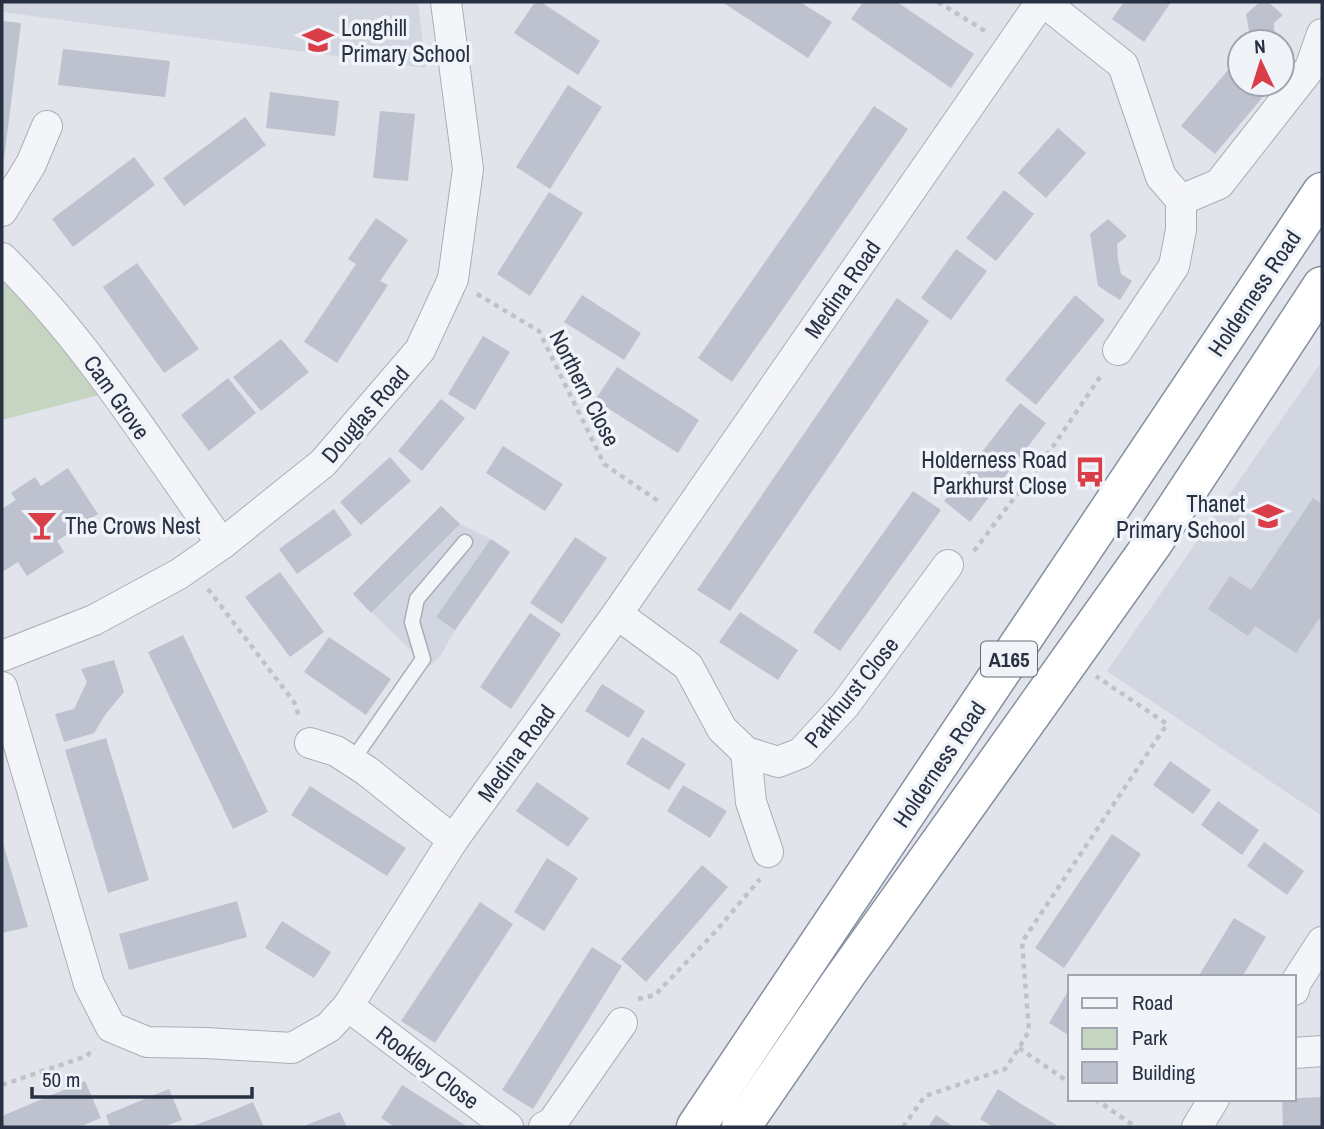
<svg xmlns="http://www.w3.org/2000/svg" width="1324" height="1129" font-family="'Archivo Narrow',sans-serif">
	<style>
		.built { fill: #d2d6e0 }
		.green { fill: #c5d5c1 }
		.building { fill: #bdc2ce }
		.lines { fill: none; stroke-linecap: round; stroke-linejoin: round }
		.service-casing { stroke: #aaaeb9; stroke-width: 17 }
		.minor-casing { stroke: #aaaeb9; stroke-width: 32 }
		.trunk-casing { stroke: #878fa2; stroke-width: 41 }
		.path { stroke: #bfc2c9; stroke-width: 4.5; stroke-dasharray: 5 5; stroke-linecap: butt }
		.service { stroke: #f4f5f8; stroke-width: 14 }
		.minor { stroke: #f4f5f8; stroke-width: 30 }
		.trunk { stroke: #fff; stroke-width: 38 }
		.labels { text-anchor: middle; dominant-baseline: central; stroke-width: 7; stroke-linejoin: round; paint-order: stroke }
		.shield { fill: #f0f3f8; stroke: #646a79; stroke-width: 2 }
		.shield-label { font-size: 21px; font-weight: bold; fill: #283043 }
		.poi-label { font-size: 23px; fill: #283043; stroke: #f0f3f8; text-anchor: start }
		.street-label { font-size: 23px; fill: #283043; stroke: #f0f3f8 }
	</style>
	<rect width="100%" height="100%" fill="#e1e4eb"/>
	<!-- built -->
	<g class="built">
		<polygon points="2,2 418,2 426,68 2,12"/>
		<polygon points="1322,361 1322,816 1107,671"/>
		<polygon points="441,506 460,524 491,539 510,552 455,630 439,658 428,667 353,594"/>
	</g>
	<!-- green -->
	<polygon class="green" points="2,267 103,394 2,420"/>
	<!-- building -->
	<g class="building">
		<polygon points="535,2 541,2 600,41 578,75 514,33"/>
		<polygon points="722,2 800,2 832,22 808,58"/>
		<polygon points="863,2 897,2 974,54 951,88 851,19"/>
		<polygon points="1124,2 1171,2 1144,42 1112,19"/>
		<polygon points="1260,2 1268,2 1283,15 1274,23 1275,42 1251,42 1246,14"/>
		<polygon points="2,21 21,23 3,167 2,167"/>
		<polygon points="63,49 170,61 165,97 58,85"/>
		<polygon points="1228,70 1240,79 1240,84 1246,84 1262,98 1215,154 1181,126"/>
		<polygon points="568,85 602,107 550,189 516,167"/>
		<polygon points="270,92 339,101 335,136 266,128"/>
		<polygon points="874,106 908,129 732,382 698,358"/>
		<polygon points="380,111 415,114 408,181 373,178"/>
		<polygon points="245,117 266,145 184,206 163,178"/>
		<polygon points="1058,128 1086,153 1046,198 1018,173"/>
		<polygon points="134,157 155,185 73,247 52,219"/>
		<polygon points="1004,190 1034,214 996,261 966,238"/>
		<polygon points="549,192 583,213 530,296 497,274"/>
		<polygon points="376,218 408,240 380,281 388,285 337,363 304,342 356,264 348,259"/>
		<polygon points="1108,219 1127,236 1117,244 1118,259 1121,274 1132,281 1120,300 1098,286 1090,234"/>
		<polygon points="956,249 987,271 951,320 921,298"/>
		<polygon points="137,263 199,349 164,373 103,287"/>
		<polygon points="582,295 641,333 624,360 564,322"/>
		<polygon points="1075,295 1105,320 1036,405 1005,380"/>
		<polygon points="897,298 929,321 730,611 697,590"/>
		<polygon points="483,336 510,352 475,410 448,394"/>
		<polygon points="281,339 309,372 261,411 233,377"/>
		<polygon points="617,367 699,420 678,453 595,400"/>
		<polygon points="228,378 256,413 209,451 181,415"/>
		<polygon points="441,399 465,418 422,471 398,451"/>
		<polygon points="1020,403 1046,423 970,522 944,501"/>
		<polygon points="503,446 563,484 545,511 486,473"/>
		<polygon points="390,457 411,481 361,525 340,502"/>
		<polygon points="68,468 98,514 57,541 64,552 27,576 18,562 2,572 2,509 16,500 11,493 35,477 41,486"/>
		<polygon points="913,491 941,510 840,651 813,632"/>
		<polygon points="1313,498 1322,504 1322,621 1319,619 1296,653 1255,626 1248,636 1208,609 1230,576 1251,590"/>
		<polygon points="441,506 460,524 371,613 353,594"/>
		<polygon points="334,509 352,535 297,574 279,549"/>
		<polygon points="575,537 607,558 562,624 530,603"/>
		<polygon points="491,539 510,552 455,630 436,617"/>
		<polygon points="280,572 324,632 290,657 245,597"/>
		<polygon points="740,612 798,650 778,680 719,642"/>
		<polygon points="530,613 561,634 511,709 480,687"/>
		<polygon points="183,635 268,812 233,829 148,652"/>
		<polygon points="329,637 391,679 366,715 304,672"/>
		<polygon points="114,660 124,692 105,715 94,733 64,742 55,714 74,709 87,682 81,669"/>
		<polygon points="602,684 645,711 629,738 585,711"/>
		<polygon points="642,737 686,764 669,790 626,764"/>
		<polygon points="106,738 149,880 108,893 65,750"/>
		<polygon points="1170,761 1211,790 1193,814 1153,785"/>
		<polygon points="537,782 589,818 568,847 516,811"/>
		<polygon points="683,785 727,811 710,838 667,811"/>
		<polygon points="310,786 406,848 387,876 291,815"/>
		<polygon points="1218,801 1259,830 1242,855 1201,825"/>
		<polygon points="1112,834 1141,854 1064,968 1035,948"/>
		<polygon points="2,840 28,927 2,933"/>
		<polygon points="1264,842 1304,871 1287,895 1247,866"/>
		<polygon points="547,858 578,878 544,931 514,912"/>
		<polygon points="702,865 728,887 646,982 621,959"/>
		<polygon points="237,901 247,937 129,970 119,934"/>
		<polygon points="480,902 513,924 435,1043 401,1021"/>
		<polygon points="1234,918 1266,937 1242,977 1198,977"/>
		<polygon points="282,921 331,952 314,978 265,948"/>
		<polygon points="592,947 622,966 533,1109 502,1090"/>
		<polygon points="1067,993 1070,995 1070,1036 1049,1023"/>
		<polygon points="85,1081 101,1118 79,1127 2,1127 2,1116"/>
		<polygon points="402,1085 426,1100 468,1127 395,1127 381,1118"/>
		<polygon points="169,1089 182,1120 163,1127 110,1127 106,1115"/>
		<polygon points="998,1089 1021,1104 1060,1127 993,1127 980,1119"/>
		<polygon points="1322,1097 1322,1127 1283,1127 1282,1099"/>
		<polygon points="253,1102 264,1127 190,1127 222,1115"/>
		<polygon points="340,1112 347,1127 302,1127 309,1124"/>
		<polygon points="936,1115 954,1127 928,1127"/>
	</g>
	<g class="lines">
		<!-- service casing -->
		<g class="service-casing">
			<polyline id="service" points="352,761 423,659 412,622 417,599 465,542"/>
		</g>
		<!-- minor casing -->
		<g class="minor-casing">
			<g id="minor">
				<polyline points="1044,2 1123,65 1161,177 1181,200 1181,230 1174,266 1118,350"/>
				<polyline points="1181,200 1219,184 1310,68 1322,34"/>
				<polyline points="2,211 31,164 47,126"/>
				<path d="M2,258C88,342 152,447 222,544"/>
				<polyline points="617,614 688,666 722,729 746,752 778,762 801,753 845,705 948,565"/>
				<polyline points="2,656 94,620 179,574 222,544 323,463 420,350 453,279 468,169 446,2"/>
				<polyline points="2,687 89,984 111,1027 147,1042 206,1043 292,1048 329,1027 348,1006 453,840 617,614 1041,2"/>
				<polyline points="310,743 336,751 367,771 453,840"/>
				<polyline points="746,752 751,802 768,852"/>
				<polyline points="1294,990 1296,982 1322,942"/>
				<polyline points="348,1006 508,1127"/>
				<polyline points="1294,1053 1322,1051"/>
				<polyline points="544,1127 552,1123 622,1023"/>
				<polyline points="1197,1127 1214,1099"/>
			</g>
		</g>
		<!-- trunk casing -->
		<g class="trunk-casing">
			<g id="trunk">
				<polyline points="696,1127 1322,192"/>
				<polyline points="741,1127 840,983 1153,543 1322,286"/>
			</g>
		</g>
		<!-- path -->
		<g class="path">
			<polyline points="938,2 985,31"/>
			<polyline points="477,294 539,331 604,464 661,503"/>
			<polyline points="974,551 1052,448 1102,374"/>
			<polyline points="208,589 294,702 300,719"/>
			<polyline points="638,999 655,995 716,931 760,879"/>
			<polyline points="1019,1048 1070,1083"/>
			<polyline points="2,1085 87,1056 94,1048"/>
			<polyline points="1095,1099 1136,1127"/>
			<polyline points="903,1127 925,1096 1005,1069 1019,1048 1029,1031 1022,942 1167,724 1096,676"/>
		</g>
		<!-- service -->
		<use href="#service" class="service"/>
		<!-- minor -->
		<use href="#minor" class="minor"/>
		<!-- trunk -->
		<use href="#trunk" class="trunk"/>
	</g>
	<!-- icons -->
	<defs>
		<g id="school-bare" transform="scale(2.415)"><path d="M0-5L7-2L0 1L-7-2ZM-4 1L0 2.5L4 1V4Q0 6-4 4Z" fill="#d93d48" stroke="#f0f3f8" stroke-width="2.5" paint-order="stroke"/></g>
		<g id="bus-bare" transform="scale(2.415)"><path d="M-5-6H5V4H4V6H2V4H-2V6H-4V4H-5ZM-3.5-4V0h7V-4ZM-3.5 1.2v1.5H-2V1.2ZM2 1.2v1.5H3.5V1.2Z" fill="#d93d48" stroke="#f0f3f8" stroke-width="2.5" paint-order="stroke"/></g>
		<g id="bar-bare" transform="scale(2.415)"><path d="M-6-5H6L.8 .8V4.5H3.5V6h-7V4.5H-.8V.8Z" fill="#d93d48" stroke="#f0f3f8" stroke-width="2.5" paint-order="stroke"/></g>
	</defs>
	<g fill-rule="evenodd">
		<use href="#school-bare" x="318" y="40"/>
		<use href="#bus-bare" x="1090" y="472"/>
		<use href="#school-bare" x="1268" y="516"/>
		<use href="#bar-bare" x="42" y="525"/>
	</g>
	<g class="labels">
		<!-- shield labels -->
		<rect class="shield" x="981" y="641.5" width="56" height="35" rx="5"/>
		<g class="shield-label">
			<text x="1009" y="659">A165</text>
		</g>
		<!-- poi labels -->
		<g class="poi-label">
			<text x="341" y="27">Longhill<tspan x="341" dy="26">Primary School</tspan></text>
			<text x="1067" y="459" text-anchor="end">Holderness Road<tspan x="1067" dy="26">Parkhurst Close</tspan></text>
			<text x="1245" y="503" text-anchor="end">Thanet<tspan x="1245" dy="26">Primary School</tspan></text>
			<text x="65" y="525">The Crows Nest</text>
		</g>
		<!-- street labels -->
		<g class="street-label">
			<text transform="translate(842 289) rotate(-55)">Medina Road</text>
			<text transform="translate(1254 293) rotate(-56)">Holderness Road</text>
			<text transform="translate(585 388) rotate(63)">Northern Close</text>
			<text transform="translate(117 397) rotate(55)">Cam Grove</text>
			<text transform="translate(365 414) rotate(-49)">Douglas Road</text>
			<text transform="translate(851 692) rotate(-51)">Parkhurst Close</text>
			<text transform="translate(516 753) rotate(-54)">Medina Road</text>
			<text transform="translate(939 764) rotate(-56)">Holderness Road</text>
			<text transform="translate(428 1067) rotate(37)">Rookley Close</text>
		</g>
	</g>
	<!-- border -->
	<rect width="1324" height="1129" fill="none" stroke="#283043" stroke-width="7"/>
	<!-- legend -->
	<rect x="1068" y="975" width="228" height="126" fill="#f0f3f8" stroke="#a0a5b0" stroke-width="2"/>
	<rect x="1082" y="998" width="35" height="10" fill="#f4f5f8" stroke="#a0a5b0" stroke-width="2"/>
	<text x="1132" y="1010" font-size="21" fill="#283043">Road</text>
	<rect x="1082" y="1028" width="35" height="21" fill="#c5d5c1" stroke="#a0a5b0" stroke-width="2"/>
	<text x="1132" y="1045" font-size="21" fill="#283043">Park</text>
	<rect x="1082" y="1062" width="35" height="21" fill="#bdc2ce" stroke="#a0a5b0" stroke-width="2"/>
	<text x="1132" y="1080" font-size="21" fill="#283043">Building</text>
	<!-- north arrow -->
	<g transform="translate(1261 63) rotate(356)"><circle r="33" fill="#f0f3f8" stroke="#a0a5b0" stroke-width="2"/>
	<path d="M0-5L12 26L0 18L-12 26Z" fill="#d93d48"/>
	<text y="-10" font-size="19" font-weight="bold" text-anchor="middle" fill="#283043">N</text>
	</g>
	<!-- scale -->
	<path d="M32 1087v10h220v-10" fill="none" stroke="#283043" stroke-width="3.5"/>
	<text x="42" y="1087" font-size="21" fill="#283043" stroke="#f0f3f8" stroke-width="5" paint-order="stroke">50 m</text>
</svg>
